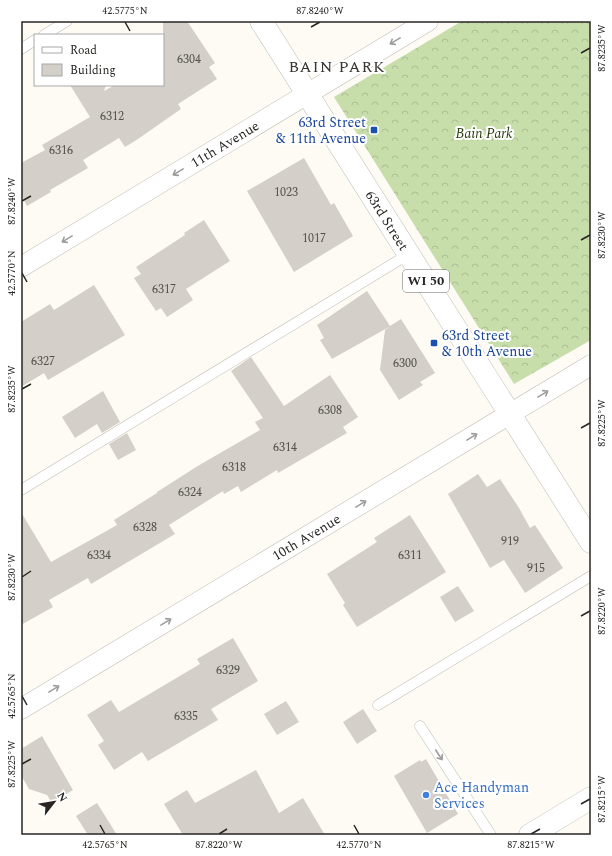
<svg xmlns="http://www.w3.org/2000/svg" width="612" height="856" font-family="Spectral,serif">
	<style>
		.forest { fill: url(#forest-crowns) }
		.building { fill: #d4cfc9 }
		.lines { fill: none; stroke-linecap: round; stroke-linejoin: round }
		.lane-casing { stroke: #c0bcb5; stroke-width: 11 }
		.street-casing { stroke: #c0bcb5; stroke-width: 21 }
		.primary-casing { stroke: #c0bcb5; stroke-width: 23 }
		.lane { stroke: #fff; stroke-width: 10 }
		.street { stroke: #fff; stroke-width: 20 }
		.primary { stroke: #fff; stroke-width: 22 }
		.oneway { stroke: #9e9d9c }
		.ticks { fill: none; stroke: #282624; stroke-width: 1.5 }
		.transit-dot { fill: #1a4fb4; stroke: #fff; stroke-width: 1.5 }
		.shop-dot { fill: #3f7fe0; stroke: #fff; stroke-width: 1.5 }
		.labels { text-anchor: middle; dominant-baseline: central; stroke-width: 4; stroke-linejoin: round; paint-order: stroke }
		.number-label { font-size: 12px; fill: #53504d }
		.shield { fill: #fff; stroke: #686766; stroke-width: 1 }
		.shield-label { font-size: 13px; font-weight: bold; fill: #282624 }
		.transit-label { font-size: 14px; fill: #164399; stroke: #fff; text-anchor: end }
		.park-label { font-size: 14px; font-style: italic; fill: #293a0e; stroke: #fff }
		.street-label { font-size: 14px; fill: #282624; stroke: #fff }
		.shop-label { font-size: 14px; fill: #366cbe; stroke: #fff; text-anchor: start }
		.quarter-label { font-size: 16px; letter-spacing: 1px; fill: #383530; stroke: #fff }
		.neatline { fill: none; stroke: #282624; stroke-width: 1.5 }
		.ticks-label { font-size: 10px; text-anchor: middle; fill: #282624 }
	</style>
	<defs>
		<pattern id="forest-crowns" width="20" height="18" patternUnits="userSpaceOnUse"><rect width="20" height="18" fill="#c7deab"/><path d="M2 6a3 3 0 1 1 6 0M12 15a3 3 0 1 1 6 0" fill="none" stroke="#abbe93"/></pattern>
	</defs>
	<rect width="100%" height="100%" fill="#fefbf5"/>
	<!-- forest -->
	<polygon class="forest" points="462,21 591,21 591,340 514,384 334,97"/>
	<!-- building -->
	<g class="building">
		<polygon points="163,21 187,21 215,63 209,67 217,79 178,104 181,109 138,139 125,147 119,138 83,160 88,168 50,190 51,192 27,206 21,194 21,163 45,150 42,145 90,117 70,85 106,85 104,91 115,85 163,85"/>
		<polygon points="304,158 331,205 334,203 353,236 294,272 247,191"/>
		<polygon points="204,220 230,261 186,289 193,300 167,317 161,308 156,311 134,278 141,274 136,267 185,235 184,233"/>
		<polygon points="94,285 125,335 48,380 44,373 21,387 21,322 50,304 54,310"/>
		<polygon points="367,291 390,326 401,319 435,373 420,382 423,385 399,400 380,370 385,330 389,327 332,359 320,340 324,338 317,325"/>
		<polygon points="251,357 284,406 330,375 358,417 343,427 347,433 278,473 277,470 241,492 238,486 224,494 223,491 169,525 175,534 91,584 88,578 49,600 53,607 21,625 21,512 51,562 117,525 114,520 157,493 157,492 196,467 260,430 255,422 263,418 231,371"/>
		<polygon points="103,391 120,422 102,433 97,424 75,438 62,417"/>
		<polygon points="127,433 136,450 118,460 109,444"/>
		<polygon points="478,474 487,487 500,479 519,508 530,528 535,525 563,568 525,593 504,560 490,568 448,494"/>
		<polygon points="410,515 446,572 357,627 343,605 345,603 327,574 377,542 374,538"/>
		<polygon points="458,586 474,611 455,622 440,597"/>
		<polygon points="233,638 258,681 211,709 218,720 148,761 142,752 114,770 98,745 104,741 87,715 111,700 119,712 200,664 197,659"/>
		<polygon points="286,701 299,722 277,735 264,714"/>
		<polygon points="363,709 377,731 357,744 343,722"/>
		<polygon points="42,736 73,790 52,803 47,795 29,789 21,775 21,749"/>
		<polygon points="426,759 458,814 427,833 394,776 420,760 421,762"/>
		<polygon points="256,770 279,813 303,798 325,835 183,835 164,804 187,790 195,803"/>
		<polygon points="97,803 117,835 88,835 76,816"/>
	</g>
	<g class="lines">
		<!-- lane casing -->
		<g class="lane-casing">
			<g id="lane">
				<polyline points="44,35 67,21"/>
				<polyline points="21,49 35,40"/>
				<polyline points="21,490 409,254"/>
				<polyline points="378,705 591,576"/>
				<polyline points="420,726 491,835"/>
			</g>
		</g>
		<!-- street casing -->
		<g class="street-casing">
			<g id="street">
				<path id="s1" d="M21,267L428,21"/>
				<path id="s2" d="M21,709L591,365"/>
			</g>
		</g>
		<!-- primary casing -->
		<g class="primary-casing">
			<g id="primary">
				<path id="s3" d="M261,21L591,542"/>
				<polyline points="530,835 591,798"/>
			</g>
		</g>
		<!-- lane -->
		<use href="#lane" class="lane"/>
		<!-- street -->
		<use href="#street" class="street"/>
		<!-- primary -->
		<use href="#primary" class="primary"/>
	</g>
	<!-- one-way arrows -->
	<defs><path id="oneway-shaft" d="M-6 0H5M1.5-3L5.5 0L1.5 3" fill="none" stroke-width="1.6" stroke-linecap="round" stroke-linejoin="round"/></defs>
	<g class="oneway">
		<use href="#oneway-shaft" transform="translate(395 41) rotate(149)"/>
		<use href="#oneway-shaft" transform="translate(178 172) rotate(149)"/>
		<use href="#oneway-shaft" transform="translate(67 239) rotate(149)"/>
		<use href="#oneway-shaft" transform="translate(543 394) rotate(-31)"/>
		<use href="#oneway-shaft" transform="translate(472 437) rotate(-31)"/>
		<use href="#oneway-shaft" transform="translate(361 504) rotate(-31)"/>
		<use href="#oneway-shaft" transform="translate(166 622) rotate(-31)"/>
		<use href="#oneway-shaft" transform="translate(54 689) rotate(-31)"/>
		<use href="#oneway-shaft" transform="translate(439 755) rotate(57)"/>
	</g>
	<!-- ticks -->
	<path class="ticks" d="M125,22L130,31M311,27L320,22M581,53L590,48M22,201L31,196M581,240L590,235M22,273L27,282M22,389L31,384M581,428L590,423M22,577L31,571M581,616L590,611M22,696L27,705M22,764L31,759M581,804L590,799M100,825L105,834M354,825L359,834M219,834L227,829M531,834L540,829"/>
	<!-- markers -->
	<g class="transit-dot">
		<rect x="370" y="126" width="8" height="8" rx="2"/>
		<rect x="430" y="339" width="8" height="8" rx="2"/>
	</g>
	<circle class="shop-dot" cx="426" cy="795" r="4"/>
	<g class="labels">
		<!-- number labels -->
		<g class="number-label">
			<text x="189" y="59">6304</text>
			<text x="112" y="116">6312</text>
			<text x="61" y="150">6316</text>
			<text x="286" y="192">1023</text>
			<text x="314" y="238">1017</text>
			<text x="164" y="289">6317</text>
			<text x="43" y="361">6327</text>
			<text x="405" y="363">6300</text>
			<text x="330" y="410">6308</text>
			<text x="285" y="447">6314</text>
			<text x="234" y="467">6318</text>
			<text x="190" y="492">6324</text>
			<text x="145" y="527">6328</text>
			<text x="510" y="541">919</text>
			<text x="99" y="555">6334</text>
			<text x="410" y="555">6311</text>
			<text x="536" y="568">915</text>
			<text x="228" y="670">6329</text>
			<text x="186" y="716">6335</text>
		</g>
		<!-- shield labels -->
		<rect class="shield" x="403" y="270" width="46" height="22" rx="3"/>
		<g class="shield-label">
			<text x="426" y="281">WI 50</text>
		</g>
		<!-- transit labels -->
		<g class="transit-label">
			<text x="366" y="122">63rd Street<tspan x="366" dy="16">&amp; 11th Avenue</tspan></text>
			<text x="442" y="335" text-anchor="start">63rd Street<tspan x="442" dy="16">&amp; 10th Avenue</tspan></text>
		</g>
		<!-- park labels -->
		<g class="park-label">
			<text x="484" y="133">Bain Park</text>
		</g>
		<!-- street labels -->
		<g class="street-label">
			<text stroke="none"><textPath href="#s1" startOffset="238">11th Avenue</textPath></text>
			<text stroke="none"><textPath href="#s3" startOffset="236">63rd Street</textPath></text>
			<text stroke="none"><textPath href="#s2" startOffset="333">10th Avenue</textPath></text>
		</g>
		<!-- shop labels -->
		<g class="shop-label">
			<text x="434" y="787">Ace Handyman<tspan x="434" dy="16">Services</tspan></text>
		</g>
		<!-- quarter labels -->
		<g class="quarter-label">
			<text x="337" y="67">BAIN PARK</text>
		</g>
	</g>
	<!-- border -->
	<rect width="612" height="856" fill="none" stroke="#ffffff" stroke-width="44"/>
	<!-- legend -->
	<rect x="34" y="34" width="130" height="52" fill="#ffffff" stroke="#a9a8a7"/>
	<rect x="42" y="47" width="20" height="6" fill="#ffffff" stroke="#a9a8a7"/>
	<text x="70" y="54" font-size="12" fill="#282624">Road</text>
	<rect x="42" y="64" width="20" height="12" fill="#d4cfc9" stroke="#a9a8a7"/>
	<text x="70" y="74" font-size="12" fill="#282624">Building</text>
	<!-- north arrow -->
	<g transform="translate(54 802) rotate(59)" stroke="#ffffff" stroke-width="3" paint-order="stroke">
	<path d="M0-3L7 15L0 10L-7 15Z" fill="#282624"/>
	<text y="-6" font-size="11" font-weight="bold" text-anchor="middle" fill="#282624">N</text>
	</g>
	<rect x="22" y="22" width="568" height="812" class="neatline"/>
	<g class="ticks-label">
		<text x="125" y="14">42.5775°N</text>
		<text x="320" y="14">87.8240°W</text>
		<text transform="translate(601 48) rotate(-90)" y="4">87.8235°W</text>
		<text transform="translate(11 201) rotate(-90)" y="4">87.8240°W</text>
		<text transform="translate(601 235) rotate(-90)" y="4">87.8230°W</text>
		<text transform="translate(11 273) rotate(-90)" y="4">42.5770°N</text>
		<text transform="translate(11 389) rotate(-90)" y="4">87.8235°W</text>
		<text transform="translate(601 423) rotate(-90)" y="4">87.8225°W</text>
		<text transform="translate(11 577) rotate(-90)" y="4">87.8230°W</text>
		<text transform="translate(601 611) rotate(-90)" y="4">87.8220°W</text>
		<text transform="translate(11 696) rotate(-90)" y="4">42.5765°N</text>
		<text transform="translate(11 764) rotate(-90)" y="4">87.8225°W</text>
		<text transform="translate(601 799) rotate(-90)" y="4">87.8215°W</text>
		<text x="105" y="848">42.5765°N</text>
		<text x="219" y="848">87.8220°W</text>
		<text x="359" y="848">42.5770°N</text>
		<text x="531" y="848">87.8215°W</text>
	</g>
</svg>
